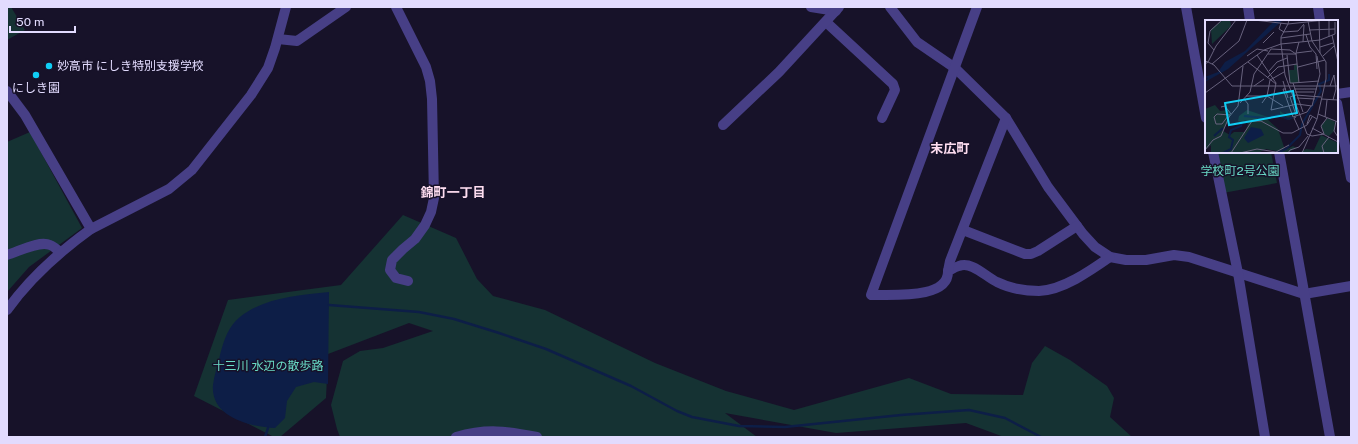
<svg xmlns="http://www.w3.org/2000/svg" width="1358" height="444" font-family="'Public Sans','Noto Sans JP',sans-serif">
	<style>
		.green { fill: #153233 }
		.water { fill: #0d1e47 }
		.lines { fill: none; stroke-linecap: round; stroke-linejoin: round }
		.stream { stroke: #0d1e47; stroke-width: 2.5 }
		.minor { stroke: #473f86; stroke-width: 10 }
		.poi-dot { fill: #10cef5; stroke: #171229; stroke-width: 1.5 }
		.labels { text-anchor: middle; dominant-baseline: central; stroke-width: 3; stroke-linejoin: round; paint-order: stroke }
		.poi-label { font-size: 12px; fill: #e2dbfe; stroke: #171229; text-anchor: start }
		.park-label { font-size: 12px; fill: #69dcc7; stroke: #171229 }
		.neighbourhood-label { font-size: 13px; font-weight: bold; fill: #feddf0; stroke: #171229 }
		.inset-river { fill: none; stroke: #0d1e47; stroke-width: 2 }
		.inset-road { fill: none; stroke: #68627e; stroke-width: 1 }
		.view { fill: #10cef5; fill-opacity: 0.15; stroke: #10cef5; stroke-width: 2 }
		.inset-edge { fill: none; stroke: #e2dbfe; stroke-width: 2 }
	</style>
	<rect width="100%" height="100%" fill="#171229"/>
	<!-- green -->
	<g class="green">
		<polygon points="7,7 11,7 25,30 7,40"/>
		<polygon points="30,132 82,228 29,267 7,292 7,142"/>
		<polygon points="1215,152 1271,152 1277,183 1223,193"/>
		<polygon points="403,215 456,238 477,279 493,296 545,310 655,363 726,391 794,410 909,378 951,394 1023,395 1032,363 1045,346 1070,360 1107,386 1114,398 1110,417 1132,437 1004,437 966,423 836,433 725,413 757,437 340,437 337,429 331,405 343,361 360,351 383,348 433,331 409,323 328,354 326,398 280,437 274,437 194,396 228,300 341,285"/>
	</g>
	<!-- water -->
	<path class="water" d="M329,292L328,384L314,382L296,387L287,401L285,418L275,428C250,427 210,417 213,385C214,375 218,365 220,355C225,337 229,323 247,312C271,297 301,295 329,292Z"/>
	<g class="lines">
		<!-- stream -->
		<g class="stream">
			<polyline points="329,305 419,312 454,319 499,333 546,349 631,386 677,411 692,417 739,426 785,427 901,415 969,410 1005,418 1041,437"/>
			<polyline points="265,437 268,428"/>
		</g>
		<!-- minor -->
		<g class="minor">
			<polyline points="396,7 426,67 430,81 432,99 434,198 431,212 425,225 415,239 403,249 392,260 390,270 396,278 408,281"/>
			<polyline points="811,7 836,11"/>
			<polyline points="890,7 917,42 955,68 1006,118 1048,187 1083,234 1095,247 1110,257 1126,260 1146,260 1174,255 1189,257 1304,294 1351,286"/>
			<path d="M977,7L871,295C890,294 949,300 948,271C952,269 955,267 959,266C972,261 986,277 997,282C1009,288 1025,291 1039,291C1063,290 1090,271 1110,257"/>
			<polyline points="1186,7 1206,118"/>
			<polyline points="1248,7 1250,21"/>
			<polyline points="1318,7 1320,21"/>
			<polyline points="826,22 893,84 895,90 882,118"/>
			<polyline points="278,39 297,41 346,7"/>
			<polyline points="7,91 25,115 91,229"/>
			<polyline points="1337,94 1351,92"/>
			<polyline points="1337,103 1351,178"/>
			<polyline points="723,125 779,72 839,7"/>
			<polyline points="1213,152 1238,273 1265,437"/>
			<polyline points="1279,152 1330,437"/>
			<polyline points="963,230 1025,254 1031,254 1038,251 1077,226"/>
			<path d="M7,255C18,252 39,240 50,245C54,246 57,250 60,252"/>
			<polyline points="948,271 950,261 1006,118"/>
			<path d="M7,310C30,278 59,252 91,229L169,189L192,170L251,95L268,68L275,48L286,7"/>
			<path d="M456,437C487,428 506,431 537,437"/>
		</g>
	</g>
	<!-- markers -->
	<g class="poi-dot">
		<circle cx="49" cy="66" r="4"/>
		<circle cx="36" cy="75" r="4"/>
	</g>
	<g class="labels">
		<!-- poi labels -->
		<g class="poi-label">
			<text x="57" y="66">妙高市 にしき特別支援学校</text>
			<text x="36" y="88" text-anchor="middle">にしき園</text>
		</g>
		<!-- park labels -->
		<g class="park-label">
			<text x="1240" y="171">学校町2号公園</text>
			<text x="268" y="366">十三川 水辺の散歩路</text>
		</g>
		<!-- neighbourhood labels -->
		<g class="neighbourhood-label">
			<text x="950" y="148">末広町</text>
			<text x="453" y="192">錦町一丁目</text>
		</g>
	</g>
	<!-- overview -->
	<g transform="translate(1205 20)">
		<rect width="133" height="133" fill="#171229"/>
		<path d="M18,0H25L26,6L7,24L6,9ZM92,44L94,63H85L83,50H89V45ZM10,85L15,91L23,90L26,94L18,111L25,115L29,112H40L43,104L40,100L38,103L33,101L34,96L42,90L63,97L75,94V91L82,96L94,95L84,100L72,96L61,98L73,109L80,130L88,126L92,128L81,133L61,129L53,133H6V125L2,129L0,125V89ZM123,98L130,102L129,111L124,116L119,114L116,105ZM116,115L133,123L132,133H94L101,129L109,130Z" fill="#153233"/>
		<path d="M70,0H78L23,49L0,62L3,58L0,57L13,52L20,42L40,31ZM46,107L56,109L59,115L43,123L39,118Z" fill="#0d1e47"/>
		<path class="inset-river" d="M39,96L61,98L74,95L83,99L88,97M9,116L18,108M18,133L26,129L28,120L24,117L26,110L36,106L37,102M72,133L81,129L95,115L97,104L116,71L114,64L124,60V54"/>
		<path class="inset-road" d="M49,0L83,4L84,0M103,1L107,21L115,33M76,3L74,9L79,12M104,10L130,9V2M78,12L93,11L99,4M101,15L105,27L111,34L112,49M127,15L133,42M124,17V0M76,18L105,14M115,20L76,24L80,55L102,114L107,116L119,114M115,20L130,14V9M98,22L99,5M58,23L69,12M115,27L128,23M9,30L3,23L5,11L17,0M91,33L107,31M63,34H91M52,35L71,63L66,90M82,35L85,63H88M42,36L52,29L63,31M118,36L129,26M0,41L3,42L11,26L31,0M43,42L71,64M0,44L3,42L9,45L27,66H119M7,44L34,21L42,0M93,47L120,40M64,51L72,42L82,38M62,58L73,47L92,44M78,61L83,78M94,63L91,33L94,22M49,66L59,59M120,66H133M125,66L129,55L131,69L128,80M81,69H78L88,97L102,92L106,86M89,69H112M90,72H109M0,73L59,30L76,24V17L83,4L120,0M41,76H61M62,76L78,86M92,78L110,79M39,79L43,84V94M116,79L133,80M35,83L45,72L49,54L66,29L85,30L91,34M57,83L62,76L65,60L79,52M16,87L20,86L26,94M66,90L92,84L107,86L115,54L112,36M98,92L88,63L114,61M113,94L133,102M91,95L85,77L91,75L116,77M23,96L17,104H11L9,97L12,94L25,95M91,97L89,98L94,109M120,97L122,80M131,101L129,111L133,117M102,104L105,95L112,99M107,108L133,122M119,114L116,106L122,98M0,130L8,120L16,116L24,97L33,86L38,46M26,133L47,101H56L78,113H87L102,105L107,97M35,133L52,129L71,132L84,125M83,133L85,130L94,127L103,116M97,133L112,99L121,59V42L115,33L114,0M119,133L117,126L124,117"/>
		<path class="view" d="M88,71L92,93L24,105L20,83Z"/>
		<rect width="133" height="133" class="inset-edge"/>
	</g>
	<!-- border -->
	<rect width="1358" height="444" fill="none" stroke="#e2dbfe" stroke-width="16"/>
	<!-- scale -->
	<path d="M10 26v6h65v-6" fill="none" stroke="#e2dbfe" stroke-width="2"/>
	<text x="16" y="26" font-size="12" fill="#e2dbfe" stroke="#171229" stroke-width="3" paint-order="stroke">50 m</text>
</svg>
